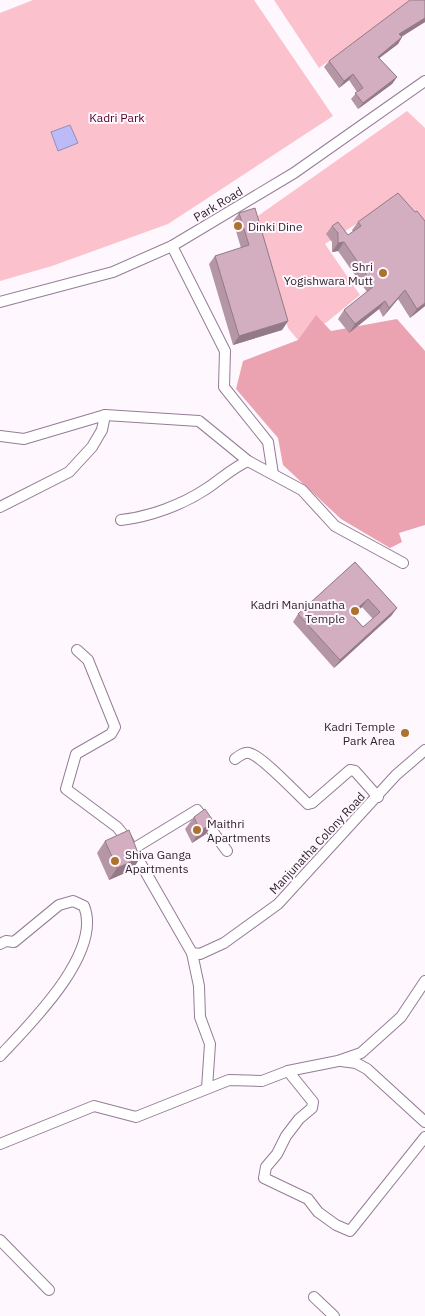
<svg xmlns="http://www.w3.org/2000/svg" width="425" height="1316" font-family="'IBM Plex Sans',sans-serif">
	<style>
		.green { fill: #fbc2cd }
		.forest { fill: #eba3b2 }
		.water { fill: #bcbbf8; stroke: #918ebb }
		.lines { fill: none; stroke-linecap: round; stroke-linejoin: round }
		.minor-casing { stroke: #957c96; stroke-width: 12 }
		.minor { stroke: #fff; stroke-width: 10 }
		.wall { fill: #b596a5; fill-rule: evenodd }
		.shaded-wall { fill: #937a86 }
		.building { fill: #d2aec0; stroke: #937a86; fill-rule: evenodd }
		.poi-dot { fill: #ab7230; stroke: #fef8fe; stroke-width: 2 }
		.labels { text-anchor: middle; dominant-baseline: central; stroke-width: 4; stroke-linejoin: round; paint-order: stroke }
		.park-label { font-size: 12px; fill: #560022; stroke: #fef8fe }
		.street-label { font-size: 12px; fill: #2e242e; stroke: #fef8fe }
		.poi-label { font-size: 12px; fill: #2e242e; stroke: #fef8fe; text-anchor: start }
	</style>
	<rect width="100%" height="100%" fill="#fef8fe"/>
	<!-- green -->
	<g class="green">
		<polygon points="33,0 254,0 333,116 168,224 52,266 0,281 0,13"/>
		<polygon points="274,0 414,0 319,68"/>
		<polygon points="407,111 425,128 425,235 392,201 325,244 360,295 327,322 298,340 288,328 255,218"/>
	</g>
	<!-- forest -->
	<polygon class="forest" points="316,315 331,331 397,319 425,351 425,525 399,533 402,542 390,548 341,519 283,465 278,438 236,389 243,361 298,340"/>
	<!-- water -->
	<polygon class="water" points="70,125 78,143 58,151 51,132"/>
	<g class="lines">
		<!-- minor casing -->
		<g class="minor-casing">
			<g id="minor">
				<polyline points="172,246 225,351 224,387 268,442 273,474"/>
				<polyline points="0,302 113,272 172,246 294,173 425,81"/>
				<polyline points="0,436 24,439 105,415 199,421 248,461"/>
				<polyline points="0,507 69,472 92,447 102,430 105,415"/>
				<path d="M121,520C149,517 182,505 206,489C220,480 232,468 248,461L302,490L335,526L403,563"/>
				<polyline points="77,650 88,660 115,727 111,734 76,754 66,789 117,827 126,838 192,953 200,954 224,943 278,904 396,775 425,750"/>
				<path d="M235,759C239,756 244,752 249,753C262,756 296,793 308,804L312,803L350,770L355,771L378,797"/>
				<polyline points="133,849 197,810 227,851"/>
				<path d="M0,944L6,941L14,942L59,905L73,901L84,906C103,953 29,1025 0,1056"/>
				<polyline points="192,953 199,986 200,1017 210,1044 207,1088"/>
				<polyline points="341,1061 356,1063 367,1069 425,1122"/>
				<polyline points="288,1071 313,1102 312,1108 299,1119 286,1136 277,1154 266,1167 264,1178 308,1199 318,1212 336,1225 350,1231 425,1137"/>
				<polyline points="0,1144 94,1106 136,1117 229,1080 262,1081 288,1071 338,1061 361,1053 401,1017 425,981"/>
				<polyline points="0,1240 49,1290"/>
				<polyline points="314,1297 334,1316"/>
			</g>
		</g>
		<!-- minor -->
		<use href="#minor" class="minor"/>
	</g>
	<!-- wall -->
	<g class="wall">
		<polygon points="425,0 425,22 401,36 402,37 398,44 379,58 397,77 392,84 358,109 351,99 357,92 349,80 339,88 324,67 329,61"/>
		<polygon points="415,212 425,221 425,306 410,318 398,299 383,317 379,309 349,333 338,319 344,310 367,292 338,251 332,252 332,242 326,234 332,226 348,235 353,232 352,230 358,222"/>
		<polygon points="239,213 288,321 282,330 233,345 209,264 215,256 241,248 233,221"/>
		<path d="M355,562L397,608L391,616L334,668L293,622L298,614ZM362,607L373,619L363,627L353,615Z"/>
		<polygon points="194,817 206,834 192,843 185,829"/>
		<polygon points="105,841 140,858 132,870 109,880 97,853"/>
	</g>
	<!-- shaded-wall -->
	<g class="shaded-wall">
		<polygon points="425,18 425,22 395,41 399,34"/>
		<polygon points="402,37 398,44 373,63 378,57"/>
		<polygon points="353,74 349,80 339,88 344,81"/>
		<polygon points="397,77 392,84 358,109 363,103"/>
		<polygon points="344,242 338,251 332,252 338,243"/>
		<polygon points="405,290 398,299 383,317 389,308"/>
		<polygon points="385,301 379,309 349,333 355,324"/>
		<polygon points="425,303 425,306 410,318 417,309"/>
		<polygon points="288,321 282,330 233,345 239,336"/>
		<polygon points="368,599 362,607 346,622 351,614"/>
		<polygon points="397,608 391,616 334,668 340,660"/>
		<polygon points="214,822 206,834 192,843 200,831"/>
		<polygon points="140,858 132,870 109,880 117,868"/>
	</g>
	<!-- building -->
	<g class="building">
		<polygon points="410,0 425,0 425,18 399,34 402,37 378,57 397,77 363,103 355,93 363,88 353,74 344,81 329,61"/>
		<polygon points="398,193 415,212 417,211 425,221 425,303 417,309 405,290 389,308 385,301 355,324 344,310 374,286 344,242 338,243 338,233 332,226 338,222 348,235 361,226 358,222"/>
		<polygon points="255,208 288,321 239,336 215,256 249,245 239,213"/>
		<path d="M355,562L397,608L340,660L298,614ZM368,599L380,612L363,627L351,614Z"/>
		<polygon points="205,809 214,822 200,831 194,817"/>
		<polygon points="129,830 140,858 117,868 105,841"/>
	</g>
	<!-- markers -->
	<g class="poi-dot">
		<circle cx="238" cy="226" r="5"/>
		<circle cx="383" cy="273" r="5"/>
		<circle cx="355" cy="611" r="5"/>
		<circle cx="405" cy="733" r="5"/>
		<circle cx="197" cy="830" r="5"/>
		<circle cx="115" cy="861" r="5"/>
	</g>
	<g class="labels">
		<!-- park labels -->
		<g class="park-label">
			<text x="117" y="117">Kadri Park</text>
		</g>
		<!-- street labels -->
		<g class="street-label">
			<text transform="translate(218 204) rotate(-31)">Park Road</text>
			<text transform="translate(317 843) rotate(-47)">Manjunatha Colony Road</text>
		</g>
		<!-- poi labels -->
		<g class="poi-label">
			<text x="248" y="226">Dinki Dine</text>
			<text x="373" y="266" text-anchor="end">Shri<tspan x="373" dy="14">Yogishwara Mutt</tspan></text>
			<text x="345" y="604" text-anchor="end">Kadri Manjunatha<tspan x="345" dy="14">Temple</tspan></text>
			<text x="395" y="726" text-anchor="end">Kadri Temple<tspan x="395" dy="14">Park Area</tspan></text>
			<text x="207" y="823">Maithri<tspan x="207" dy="14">Apartments</tspan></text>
			<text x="125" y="854">Shiva Ganga<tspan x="125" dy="14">Apartments</tspan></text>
		</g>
	</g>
</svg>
